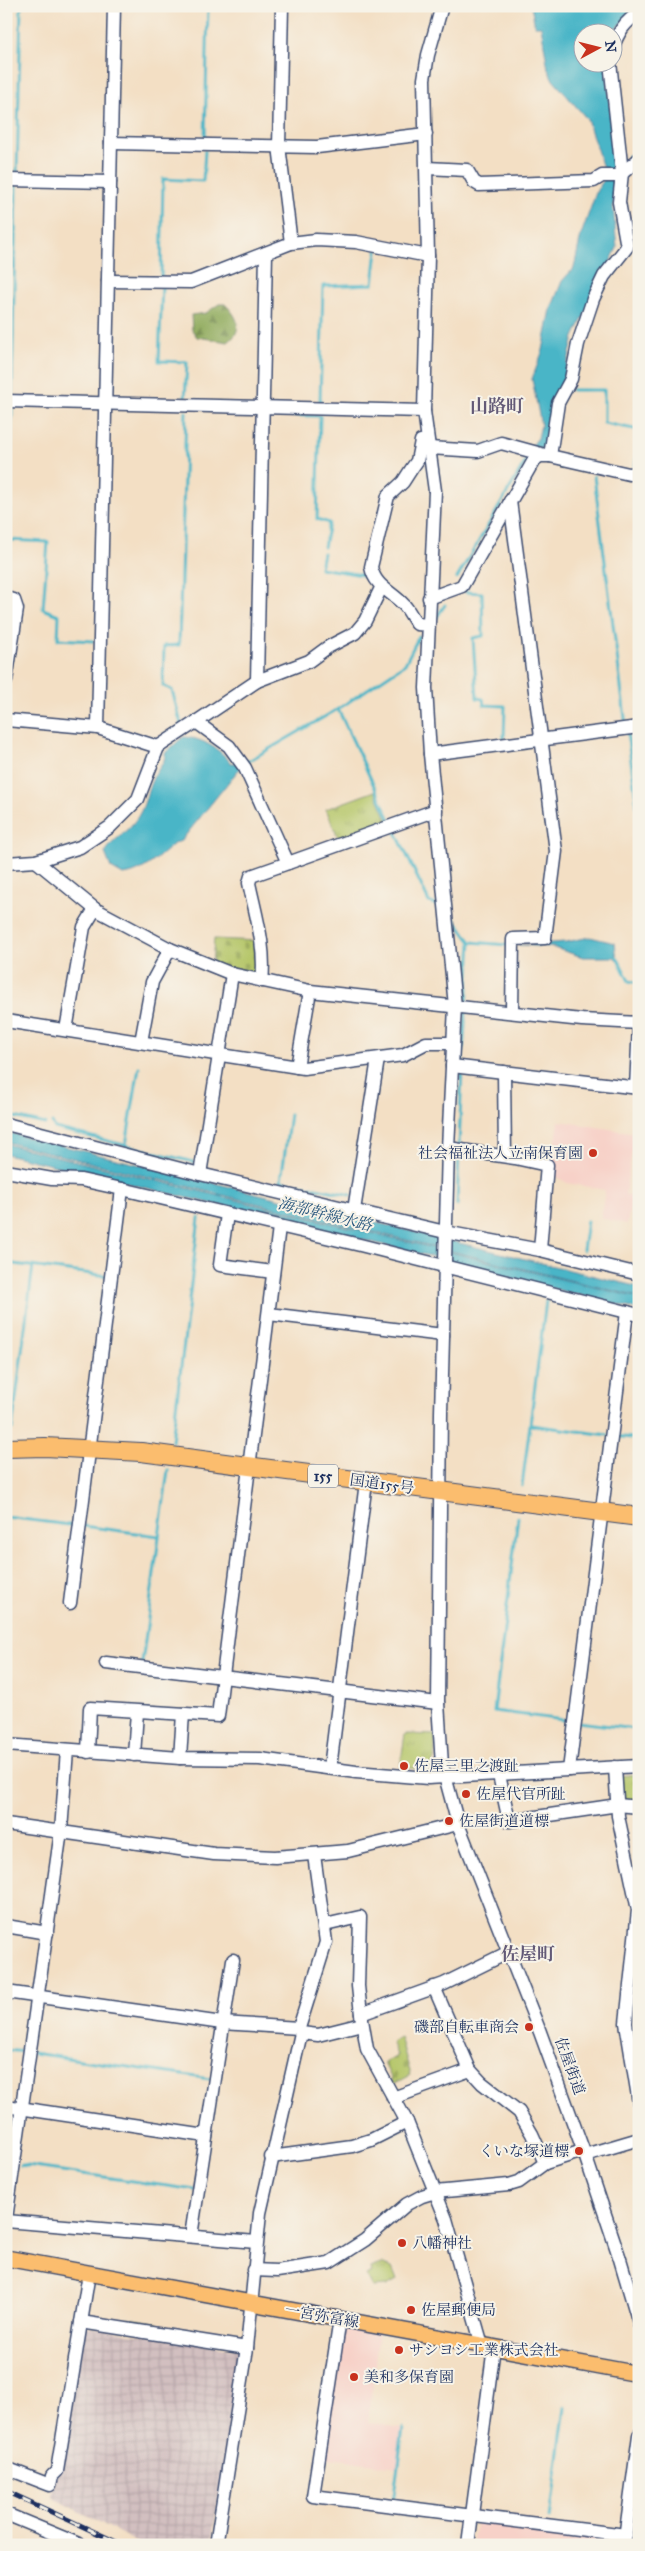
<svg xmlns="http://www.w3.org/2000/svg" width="645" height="2551" font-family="'IM FELL Great Primer','Noto Serif JP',serif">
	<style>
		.built { fill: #f7d1c8 }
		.industrial { fill: url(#industrial-grid) }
		.grass { fill: url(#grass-tufts); stroke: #687a64 }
		.forest { fill: url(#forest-firs); stroke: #566d5e }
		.cemetery { fill: url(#cemetery-stones); stroke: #687a64 }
		.water { fill: #4ab5c7; stroke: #327292 }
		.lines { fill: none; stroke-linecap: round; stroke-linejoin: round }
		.stream { stroke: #4ab5c7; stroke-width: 3 }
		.minor-casing { stroke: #3b496d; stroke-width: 15 }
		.major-casing { stroke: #3b496d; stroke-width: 18 }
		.highway-casing { stroke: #3b496d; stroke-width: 20 }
		.minor { stroke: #fff; stroke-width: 12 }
		.major { stroke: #fbbd6e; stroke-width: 15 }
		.highway { stroke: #fbbd6e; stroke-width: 18 }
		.rail-casing { stroke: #1b2f5e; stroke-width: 5 }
		.rail { stroke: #f7f3e8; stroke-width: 3; stroke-dasharray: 9; stroke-linecap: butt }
		.poi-dot { fill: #c8321e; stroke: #f7f3e8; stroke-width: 2 }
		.labels { text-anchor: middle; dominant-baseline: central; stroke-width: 4; stroke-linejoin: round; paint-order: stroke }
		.shield { fill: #f7f3e8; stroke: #5d6a87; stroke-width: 1 }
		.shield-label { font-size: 14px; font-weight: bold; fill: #1b2f5e }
		.poi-label { font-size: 15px; fill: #1b2f5e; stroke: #f7f3e8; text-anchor: start }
		.street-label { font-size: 15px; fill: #1b2f5e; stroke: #f7f3e8 }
		.water-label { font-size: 16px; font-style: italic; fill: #29577e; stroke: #f7f3e8 }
		.quarter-label { font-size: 18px; font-weight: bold; fill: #635a77; stroke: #f7f3e8 }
	</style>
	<defs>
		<pattern id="industrial-grid" width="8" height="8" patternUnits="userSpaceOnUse" patternTransform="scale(1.25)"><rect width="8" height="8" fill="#d2bfc0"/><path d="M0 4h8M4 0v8" fill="none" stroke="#b4a4a7"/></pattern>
		<pattern id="grass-tufts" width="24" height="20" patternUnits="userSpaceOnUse" patternTransform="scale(1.25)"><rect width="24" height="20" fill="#b5c669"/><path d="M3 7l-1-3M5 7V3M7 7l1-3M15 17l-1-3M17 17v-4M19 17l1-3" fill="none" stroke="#9baa5d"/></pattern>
		<pattern id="forest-firs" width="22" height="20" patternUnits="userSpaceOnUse" patternTransform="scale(1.25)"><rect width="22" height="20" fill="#90ab5d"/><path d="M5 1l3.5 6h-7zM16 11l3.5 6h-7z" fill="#758c50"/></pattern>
		<pattern id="cemetery-stones" width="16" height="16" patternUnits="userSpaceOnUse" patternTransform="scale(1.25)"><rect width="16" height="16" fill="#b5c669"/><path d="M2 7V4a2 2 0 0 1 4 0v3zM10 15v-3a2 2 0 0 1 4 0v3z" fill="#9baa5d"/></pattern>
	</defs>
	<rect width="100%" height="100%" fill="#f7f3e8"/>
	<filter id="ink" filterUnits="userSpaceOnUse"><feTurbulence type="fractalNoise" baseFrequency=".02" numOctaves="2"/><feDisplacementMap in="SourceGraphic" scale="10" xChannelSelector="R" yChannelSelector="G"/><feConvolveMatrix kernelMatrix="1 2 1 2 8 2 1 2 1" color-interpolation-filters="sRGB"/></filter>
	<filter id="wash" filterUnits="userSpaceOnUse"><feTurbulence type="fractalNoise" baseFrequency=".0096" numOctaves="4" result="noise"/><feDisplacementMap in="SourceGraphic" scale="20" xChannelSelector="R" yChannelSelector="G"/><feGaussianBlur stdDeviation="1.12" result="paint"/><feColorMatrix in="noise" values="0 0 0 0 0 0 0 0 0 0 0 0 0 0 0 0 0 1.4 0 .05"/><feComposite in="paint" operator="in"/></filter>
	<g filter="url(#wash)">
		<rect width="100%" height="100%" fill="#f3dfc4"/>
		<!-- built -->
		<g class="built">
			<polygon points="559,1121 635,1133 625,1194 632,1197 627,1224 601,1218 605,1190 567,1183 551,1173"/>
			<polygon points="342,2324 379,2331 368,2423 402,2428 397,2467 321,2457"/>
			<polygon points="476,2522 614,2540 617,2545 472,2545"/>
		</g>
		<!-- industrial -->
		<polygon class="industrial" points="84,2326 242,2350 211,2545 142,2545 51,2496"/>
		<!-- grass -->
		<g class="grass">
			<polygon points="375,791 389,824 340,842 326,809"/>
			<polygon points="405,1734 435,1735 435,1757 429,1769 400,1768"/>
			<polygon points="639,1774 639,1802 620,1799 619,1776"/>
			<polygon points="382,2264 392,2268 397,2280 387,2286 372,2287 366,2276 372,2273 371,2268"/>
			<polygon points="128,2318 157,2323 155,2332 126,2327"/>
		</g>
		<!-- forest -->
		<path class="forest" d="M219,304H225C238,317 244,330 228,342L197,337L192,330L191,315L206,313Z"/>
		<!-- cemetery -->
		<g class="cemetery">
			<polygon points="214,939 259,941 259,977 212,965"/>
			<polygon points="400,2037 411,2075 394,2084 384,2063 397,2055 391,2042"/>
		</g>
		<!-- water -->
		<g class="water">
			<polygon points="531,6 639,6 612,32 582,32 582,62 606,63 617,172 613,206 617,248 574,337 546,449 530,448 538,438 541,425 532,379 543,350 551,309 562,281 574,268 581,235 597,190 604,180 604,171 587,119 553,80 548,69 541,26 535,26"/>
			<path d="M183,737C200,737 220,749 231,763H238L240,768L181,841L175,843C159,856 144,873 123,875L111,868L105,853C112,840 125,834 134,822C146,808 146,791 154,776C158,769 166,762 165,753Z"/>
			<polygon points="590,937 615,943 617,960 614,957 583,957 551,947 519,945 566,942"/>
			<polygon points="6,1132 639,1287 639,1297 6,1142"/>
			<polygon points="6,1144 639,1298 639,1310 459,1265 442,1259 6,1154"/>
		</g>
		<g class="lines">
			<!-- stream -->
			<g class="stream">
				<polyline points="205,140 208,6"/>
				<polyline points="628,156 638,154"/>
				<polyline points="17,175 21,6"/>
				<polyline points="161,279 163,179 203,181 205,151"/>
				<polyline points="162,285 159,361 187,362 185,401"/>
				<polyline points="572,390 604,390 604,423 639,430"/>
				<polyline points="12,394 16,186"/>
				<polyline points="320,403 323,286 373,284 377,250"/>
				<polyline points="12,409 8,540 48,542 43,609 59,615 58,639 93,641"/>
				<polyline points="268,415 320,416 317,519 329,523 324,547"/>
				<polyline points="638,468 635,466 639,446"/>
				<polyline points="594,476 626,726"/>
				<polyline points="323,553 320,568 368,576"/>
				<polyline points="457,578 530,454"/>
				<polyline points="466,592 482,593 483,636 473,638 477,698 483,699 484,705 505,706 504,739"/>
				<polyline points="434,621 445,605"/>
				<polyline points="338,709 391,822"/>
				<polyline points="181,724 172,690 163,686 164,646 179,645 186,412"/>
				<polyline points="627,732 639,821"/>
				<polyline points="245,763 338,709 405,664 419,636"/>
				<polyline points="394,828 429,902 440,907"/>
				<polyline points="451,915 471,942 467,1004"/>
				<polyline points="471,942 507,945"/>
				<polyline points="617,957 629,981 639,983"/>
				<polyline points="462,1064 466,1011"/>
				<polyline points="290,1114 281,1181 351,1195"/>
				<polyline points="6,1115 45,1124"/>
				<polyline points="52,1123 55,1128 194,1162"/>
				<polyline points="126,1145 139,1067"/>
				<polyline points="459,1147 462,1070"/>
				<polyline points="457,1205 459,1153"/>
				<polyline points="583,1250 587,1221"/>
				<polyline points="6,1263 108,1276"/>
				<polyline points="531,1425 608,1435"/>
				<polyline points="12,1429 33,1266"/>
				<polyline points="615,1436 639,1439"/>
				<polyline points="172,1441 199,1218"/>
				<polyline points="522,1486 546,1301"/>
				<polyline points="6,1517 77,1526"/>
				<polyline points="518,1517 494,1711 571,1721"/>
				<polyline points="83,1526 159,1536"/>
				<polyline points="142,1663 168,1470"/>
				<polyline points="578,1722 635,1729"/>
				<polyline points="6,2050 26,2052"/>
				<polyline points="33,2053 210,2079"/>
				<polyline points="20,2165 195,2190"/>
				<polyline points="393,2502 403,2428"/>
				<polyline points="550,2519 565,2407"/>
			</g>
		</g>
	</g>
	<g filter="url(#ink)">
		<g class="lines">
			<!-- minor casing -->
			<g class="minor-casing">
				<g id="minor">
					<polyline points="282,6 279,146 291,243"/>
					<polyline points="442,6 428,55 424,79 428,256 424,411 435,491 426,688 430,754 455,1006 448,1148 441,1413 438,1703 442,1765 458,1824 540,2032 585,2155 620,2259 639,2323"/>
					<path d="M612,49C618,33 624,22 639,13"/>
					<polyline points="111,143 317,147 426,134"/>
					<polyline points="427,168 467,170 474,182 479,185 594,181 602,176 619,176 639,159"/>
					<polyline points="6,180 110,182"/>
					<polyline points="108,281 191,282 291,243 316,240 356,242 428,256"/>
					<polyline points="6,401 424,411"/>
					<path d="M427,440L421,441L417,461L412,468L403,482L388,496L371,567C375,587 391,591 404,605C409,610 412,618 417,624L428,625"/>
					<polyline points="429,448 478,451 501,443 545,455"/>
					<polyline points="550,456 558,403 571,379 578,344 593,299 604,276 627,247 619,202 622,173 610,62"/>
					<polyline points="510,501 556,851 545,938 513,939 512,1012"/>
					<polyline points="6,598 14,600 17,609 6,681"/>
					<polyline points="429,598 462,586 534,460 540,456 550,456 629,474 639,473"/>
					<polyline points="257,681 266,253"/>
					<polyline points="6,720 98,728 158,747"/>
					<polyline points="196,722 257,681 309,661 328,647 355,633 365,621 381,588"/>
					<polyline points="98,728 114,6"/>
					<polyline points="430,754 639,727"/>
					<polyline points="36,861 95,909 170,949 232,974 310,991 582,1020 639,1023"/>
					<polyline points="6,863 36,861 80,847 110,827 138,799 158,747 196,722 229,746 245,768 288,863 436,810"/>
					<path d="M262,981C266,947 256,916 249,883L251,876L288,863"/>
					<polyline points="6,1021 304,1068 403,1055 426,1043 453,1043"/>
					<polyline points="66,1030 84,927 95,909"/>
					<polyline points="141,1042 152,982 170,949"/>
					<polyline points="452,1066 639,1088"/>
					<polyline points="297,1067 310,991"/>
					<polyline points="504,1072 505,1156"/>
					<polyline points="636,1088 639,1024"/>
					<polyline points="6,1124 200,1174 445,1232 540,1250 639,1274"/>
					<polyline points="448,1148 515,1158 547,1165 540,1250"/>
					<polyline points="6,1171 52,1179 81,1180 122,1189 360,1245 639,1315"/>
					<polyline points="200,1174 232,974"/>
					<polyline points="354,1210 378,1059"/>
					<polyline points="227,1214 220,1265 273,1272"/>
					<polyline points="269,1314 443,1335"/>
					<polyline points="70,1603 122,1189"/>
					<polyline points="106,1663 438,1703"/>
					<polyline points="6,1745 180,1758 260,1759 356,1772 428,1778 639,1766"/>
					<polyline points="88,1752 90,1708 218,1716 279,1227"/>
					<polyline points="134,1755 137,1712"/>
					<polyline points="180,1758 183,1714"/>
					<polyline points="615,1767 618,1816 638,1910 626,2023 639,2103"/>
					<polyline points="330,1768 366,1482"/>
					<polyline points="569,1770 627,1312"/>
					<polyline points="499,1775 509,1821 618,1805 639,1807"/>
					<polyline points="6,1824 214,1854 275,1857 348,1851 458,1824"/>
					<polyline points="325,1925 360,1917 358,1986 361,2014"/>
					<polyline points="6,1926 47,1933"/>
					<polyline points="434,1987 470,2070 482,2083 519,2112 532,2134 545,2163"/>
					<polyline points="6,1992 222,2023 299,2028"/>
					<polyline points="301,2033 318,2035 362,2024"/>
					<polyline points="393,2098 470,2070"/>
					<polyline points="6,2106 206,2136"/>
					<polyline points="585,2155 639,2139"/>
					<polyline points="271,2157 352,2146 371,2140 407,2122"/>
					<polyline points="6,2219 61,1831 67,1750"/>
					<polyline points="6,2221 256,2242"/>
					<polyline points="191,2236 233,1960"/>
					<polyline points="253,2270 277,2271 329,2263 365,2240 407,2204 422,2196 435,2192 509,2185 519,2182 545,2163 583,2151"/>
					<polyline points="340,2319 313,2496 626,2535"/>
					<polyline points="81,2322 247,2348"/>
					<polyline points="482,2345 446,2219 407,2122 367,2049 361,2014 444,1984 509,1952"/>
					<polyline points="6,2468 50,2485 52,2476 57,2471 89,2273"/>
					<polyline points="6,2514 81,2545"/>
					<polyline points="216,2545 247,2348 260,2213 301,2033 299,2028 326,1942 314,1855"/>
					<polyline points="468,2545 494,2347"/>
					<polyline points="624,2545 639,2435"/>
				</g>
			</g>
			<!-- major casing -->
			<g class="major-casing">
				<polyline id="major" points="6,2258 639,2374"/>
			</g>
			<!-- highway casing -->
			<g class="highway-casing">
				<polyline id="highway" points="6,1448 45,1447 141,1452 639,1517"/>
			</g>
			<!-- minor -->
			<use href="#minor" class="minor"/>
			<!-- major -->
			<use href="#major" class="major"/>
			<!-- highway -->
			<use href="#highway" class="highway"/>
			<!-- rail casing -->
			<g class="rail-casing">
				<polyline id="rail" points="6,2491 123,2545"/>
			</g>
			<!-- rail -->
			<use href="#rail" class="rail"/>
		</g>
	</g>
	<!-- markers -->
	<g class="poi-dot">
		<circle cx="593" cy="1153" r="5"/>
		<circle cx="404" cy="1766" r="5"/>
		<circle cx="466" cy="1794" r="5"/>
		<circle cx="449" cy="1821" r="5"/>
		<circle cx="529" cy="2027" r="5"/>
		<circle cx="579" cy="2151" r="5"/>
		<circle cx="402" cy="2243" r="5"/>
		<circle cx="411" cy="2310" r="5"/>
		<circle cx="399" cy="2350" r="5"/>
		<circle cx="354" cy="2377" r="5"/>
	</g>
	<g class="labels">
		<!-- shield labels -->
		<rect class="shield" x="308" y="1464.5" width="30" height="23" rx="4"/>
		<g class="shield-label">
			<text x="323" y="1476">155</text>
		</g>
		<!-- poi labels -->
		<g class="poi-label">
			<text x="583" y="1153" text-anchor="end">社会福祉法人立南保育園</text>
			<text x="414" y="1766">佐屋三里之渡趾</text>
			<text x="476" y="1794">佐屋代官所趾</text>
			<text x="459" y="1821">佐屋街道道標</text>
			<text x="519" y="2027" text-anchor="end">磯部自転車商会</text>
			<text x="569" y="2151" text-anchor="end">くいな塚道標</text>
			<text x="412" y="2243">八幡神社</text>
			<text x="421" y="2310">佐屋郵便局</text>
			<text x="409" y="2350">サシヨシ工業株式会社</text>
			<text x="364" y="2377">美和多保育園</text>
		</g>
		<!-- street labels -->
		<g class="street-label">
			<text transform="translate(382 1484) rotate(8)">国道155号</text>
			<text transform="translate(570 2066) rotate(70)">佐屋街道</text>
			<text transform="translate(322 2316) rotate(10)">一宮弥富線</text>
		</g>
		<!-- water labels -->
		<g class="water-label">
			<text transform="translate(325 1214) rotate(14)">海部幹線水路</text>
		</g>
		<!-- quarter labels -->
		<g class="quarter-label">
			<text x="497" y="406">山路町</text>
			<text x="528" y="1954">佐屋町</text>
		</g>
	</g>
	<!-- margin -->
	<rect width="645" height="2551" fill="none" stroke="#f7f3e8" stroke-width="25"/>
	<!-- north arrow -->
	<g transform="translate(598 48) rotate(83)"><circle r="24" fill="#f7f3e8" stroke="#9fa5b1"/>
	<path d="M0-4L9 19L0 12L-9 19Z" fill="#c8321e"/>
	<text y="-8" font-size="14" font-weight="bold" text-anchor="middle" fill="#1b2f5e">N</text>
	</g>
</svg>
